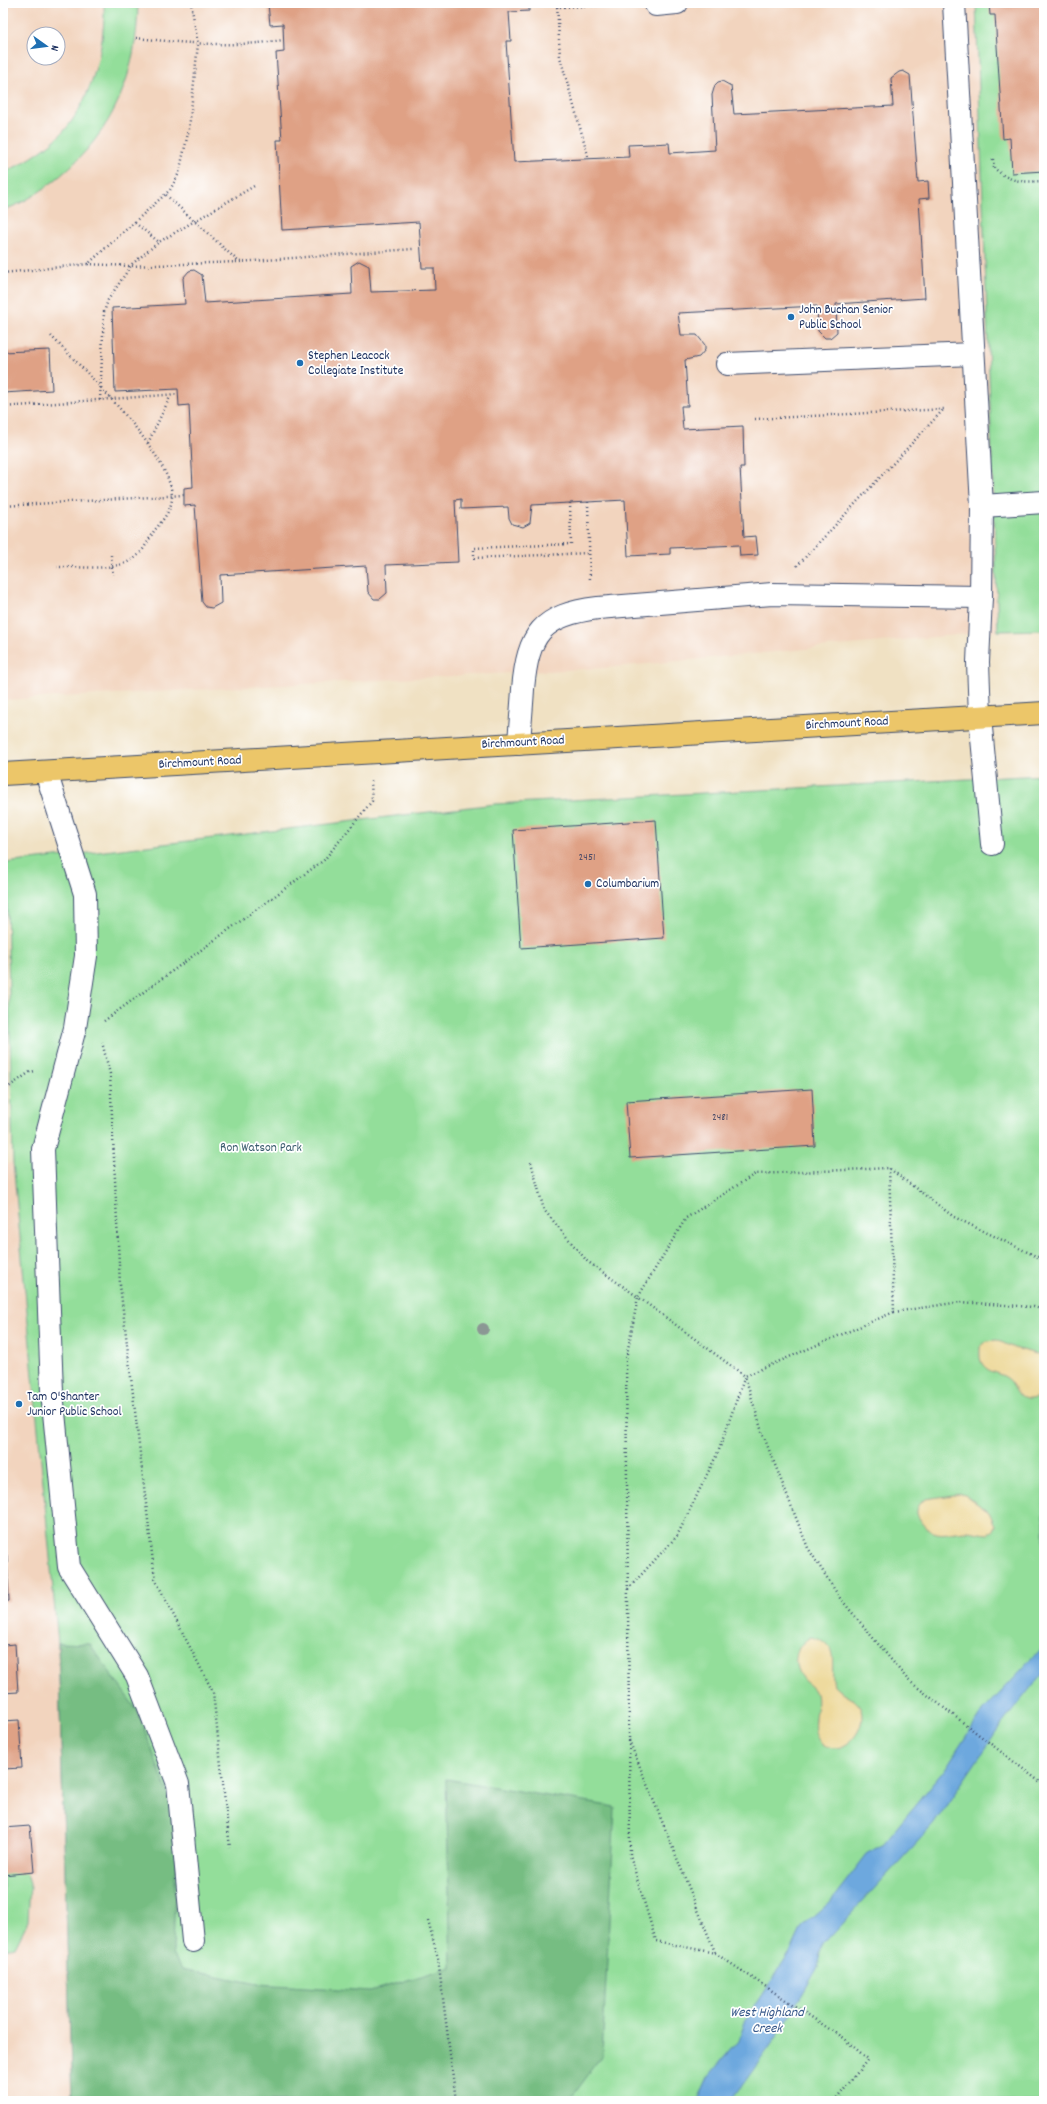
<svg xmlns="http://www.w3.org/2000/svg" width="1047" height="2104" font-family="Dekko,sans-serif">
	<style>
		.built { fill: #f2d4be; fill-rule: evenodd }
		.green { fill: #93de9a; stroke: #57867c }
		.forest { fill: #76bd82; stroke: #487670 }
		.sand { fill: #eeda9e; stroke: #84847e }
		.water { fill: #6da8de; stroke: #446c9e }
		.building { fill: #dfa185 }
		.lines { fill: none; stroke-linecap: round; stroke-linejoin: round }
		.minor-casing { stroke: #3b4a6d; stroke-width: 24 }
		.major-casing { stroke: #3b4a6d; stroke-width: 24 }
		.path { stroke: #3b4a6d; stroke-width: 2.5; stroke-dasharray: 1 3; stroke-linecap: butt }
		.minor { stroke: #fff; stroke-width: 22 }
		.major { stroke: #ecc669; stroke-width: 22 }
		.tree { fill: #8b9794 }
		.poi-dot { fill: #1f6fb2; stroke: #fff; stroke-width: 1.5 }
		.labels { text-anchor: middle; dominant-baseline: central; stroke-width: 3.5; stroke-linejoin: round; paint-order: stroke }
		.number-label { font-size: 11px; fill: #4c4c68 }
		.poi-label { font-size: 13px; fill: #1b2f5e; stroke: #fff; text-anchor: start }
		.street-label { font-size: 13px; fill: #1b2f5e; stroke: #fff }
		.park-label { font-size: 13px; fill: #395b6d; stroke: #fff }
		.water-label { font-size: 14px; font-style: italic; fill: #38598b; stroke: #fff }
	</style>
	<rect width="100%" height="100%" fill="#fff"/>
	<filter id="ink" filterUnits="userSpaceOnUse"><feTurbulence type="fractalNoise" baseFrequency=".025" numOctaves="2"/><feDisplacementMap in="SourceGraphic" scale="8" xChannelSelector="R" yChannelSelector="G"/><feConvolveMatrix kernelMatrix="1 2 1 2 8 2 1 2 1" color-interpolation-filters="sRGB"/></filter>
	<filter id="wash" filterUnits="userSpaceOnUse"><feTurbulence type="fractalNoise" baseFrequency=".012" numOctaves="4" result="noise"/><feDisplacementMap in="SourceGraphic" scale="16" xChannelSelector="R" yChannelSelector="G"/><feGaussianBlur stdDeviation="0.9" result="paint"/><feColorMatrix in="noise" values="0 0 0 0 0 0 0 0 0 0 0 0 0 0 0 0 0 1.4 0 .05"/><feComposite in="paint" operator="in"/></filter>
	<g filter="url(#wash)">
		<rect width="100%" height="100%" fill="#f0e1c3"/>
		<!-- built -->
		<g class="built">
			<path d="M3,3H976L998,631L604,668L3,700ZM34,34H58V58H34Z"/>
			<polygon points="13,1162 58,1643 72,2101 3,2101 3,1166"/>
		</g>
		<!-- green -->
		<g class="green">
			<path d="M104,3H138C137,73 115,130 60,176C43,190 25,203 3,210V173C22,164 41,153 57,138C90,108 106,46 104,3Z"/>
			<polygon points="976,3 1044,3 1044,630 998,631"/>
			<polygon points="1044,775 1044,2101 72,2101 58,1643 13,1162 6,863 495,804"/>
			<polygon points="22,1859 30,1884 28,1921 15,1947 3,1949 3,1861"/>
		</g>
		<!-- forest -->
		<polygon class="forest" points="58,1643 90,1644 138,1712 177,1818 173,1954 181,1969 258,1984 371,1991 451,1967 446,1779 615,1807 602,2056 569,2101 72,2101"/>
		<!-- sand -->
		<g class="sand">
			<path d="M997,1340L1014,1348L1044,1356V1394C1039,1397 1032,1400 1026,1399C1016,1397 1015,1383 1007,1378C1000,1373 989,1373 983,1365C979,1360 980,1353 980,1347L987,1341Z"/>
			<path d="M961,1494L965,1495L989,1512L995,1525L993,1530L988,1534C981,1534 973,1531 966,1531C945,1532 934,1541 919,1518C914,1511 919,1504 925,1499Z"/>
			<path d="M811,1637C842,1644 829,1664 834,1686C841,1694 855,1697 860,1707C869,1726 846,1758 824,1745C806,1733 820,1710 816,1694C814,1686 806,1684 802,1678C791,1664 795,1645 811,1637Z"/>
		</g>
		<!-- water -->
		<polygon class="water" points="1044,1646 1044,1671 1002,1724 933,1825 823,1944 818,1967 781,2031 731,2101 698,2101 708,2078 738,2042 745,2022 791,1951 802,1927 830,1902 867,1854 884,1843 945,1769 983,1710"/>
		<g id="blocks">
			<!-- building -->
			<g class="building">
				<polygon points="268,3 529,3 529,11 509,12 511,41 506,41 514,162 629,157 628,145 651,144 669,143 670,153 715,150 712,95 715,85 718,82 722,81 731,86 734,114 893,106 891,78 899,72 903,71 910,75 918,182 928,181 929,198 919,199 925,298 836,304 837,332 830,338 825,338 818,331 817,306 678,313 681,335 697,335 705,345 705,350 699,357 685,360 688,406 681,406 683,429 743,426 744,467 740,467 744,537 756,536 758,555 740,556 739,545 670,548 670,554 628,556 625,500 532,505 530,523 523,527 512,524 509,518 508,507 461,509 461,499 455,500 458,562 386,565 387,593 380,599 374,599 368,592 366,566 220,575 221,603 212,608 206,607 202,602 195,505 184,506 184,488 193,487 189,405 179,406 178,389 115,392 112,308 185,304 183,278 189,271 194,270 202,275 205,303 352,294 351,266 359,261 369,266 371,292 435,290 434,268 422,268 419,222 282,230 277,140 282,140 276,53 284,52 283,24 270,25"/>
				<polygon points="989,3 1044,3 1044,171 1012,173 1010,138 1003,139 995,15 990,15"/>
				<polygon points="50,350 52,390 3,393 3,352"/>
				<polygon points="656,820 664,938 521,948 513,830"/>
				<polygon points="812,1089 815,1146 630,1158 626,1101"/>
				<polygon points="3,1495 4,1495 5,1511 3,1511"/>
				<polygon points="3,1555 7,1555 9,1601 3,1602"/>
				<polygon points="15,1644 18,1692 3,1693 3,1645"/>
				<polygon points="19,1720 22,1768 3,1769 3,1721"/>
				<polygon points="30,1826 34,1872 3,1875 3,1828"/>
			</g>
		</g>
	</g>
	<g filter="url(#ink)">
		<use href="#blocks" fill-opacity="0" stroke="#3b4a6d" stroke-width="1"/>
		<g class="lines">
			<!-- minor casing -->
			<g class="minor-casing">
				<g id="minor">
					<polyline points="656,3 656,5 677,3"/>
					<polyline points="954,3 982,506 981,597 978,662 980,717 992,844"/>
					<polyline points="727,364 973,354"/>
					<polyline points="982,506 1044,502"/>
					<path d="M519,744C520,726 522,707 523,689C528,634 541,615 598,608L772,594L981,597"/>
					<polyline points="46,772 85,894 86,956 75,1028 43,1149 52,1392 69,1567 137,1676 178,1784 193,1941"/>
				</g>
			</g>
			<!-- major casing -->
			<g class="major-casing">
				<polyline id="major" points="3,774 1044,713"/>
			</g>
			<!-- path -->
			<g class="path">
				<polyline points="557,3 560,57 589,159"/>
				<polyline points="556,7 628,5"/>
				<path d="M136,38C185,43 233,48 283,40"/>
				<path d="M993,159L994,168C1011,183 1022,182 1044,181"/>
				<polyline points="166,195 239,262 413,249"/>
				<polyline points="135,223 159,242"/>
				<polyline points="88,264 129,266 238,262"/>
				<polyline points="3,273 88,264 170,190 179,173 189,129 198,44 191,3"/>
				<path d="M51,336C81,367 172,454 172,497C172,510 162,521 154,531C149,539 144,550 137,556C117,573 82,566 57,567"/>
				<polyline points="100,400 104,312 108,300 132,264 159,242 256,185"/>
				<polyline points="3,407 178,394"/>
				<polyline points="755,419 945,409"/>
				<polyline points="148,443 171,395"/>
				<polyline points="588,502 590,582"/>
				<polyline points="570,503 571,544 474,548 474,558 589,553"/>
				<polyline points="3,506 184,495"/>
				<polyline points="111,555 113,575"/>
				<polyline points="797,566 944,409"/>
				<polyline points="104,1021 324,860 372,801 371,781"/>
				<polyline points="102,1042 110,1074 120,1285 155,1579 213,1692 230,1848"/>
				<polyline points="3,1091 30,1072 35,1071"/>
				<polyline points="531,1162 544,1210 587,1261 638,1297 626,1359 630,1855 656,1941 715,1953 843,2038 868,2059 835,2101"/>
				<polyline points="890,1169 954,1217 1044,1260"/>
				<polyline points="894,1312 960,1302 1034,1307 1044,1310"/>
				<polyline points="628,1589 677,1536 719,1450 745,1376 638,1297 686,1218 755,1174 889,1168 894,1312 745,1376 762,1432 808,1548 840,1598 908,1680 1044,1785"/>
				<polyline points="629,1740 715,1952"/>
				<polyline points="428,1920 438,1959 456,2101"/>
			</g>
			<!-- minor -->
			<use href="#minor" class="minor"/>
			<!-- major -->
			<use href="#major" class="major"/>
		</g>
		<!-- trees -->
		<circle class="tree" cx="483" cy="1329" r="6"/>
	</g>
	<!-- markers -->
	<g class="poi-dot">
		<circle cx="791" cy="317" r="4"/>
		<circle cx="300" cy="363" r="4"/>
		<circle cx="588" cy="884" r="4"/>
		<circle cx="19" cy="1404" r="4"/>
	</g>
	<g class="labels">
		<!-- number labels -->
		<g class="number-label">
			<text x="587" y="858">2451</text>
			<text x="720" y="1118">2481</text>
		</g>
		<!-- poi labels -->
		<g class="poi-label">
			<text x="799" y="310">John Buchan Senior<tspan x="799" dy="15">Public School</tspan></text>
			<text x="308" y="356">Stephen Leacock<tspan x="308" dy="15">Collegiate Institute</tspan></text>
			<text x="596" y="884">Columbarium</text>
			<text x="27" y="1397">Tam O'Shanter<tspan x="27" dy="15">Junior Public School</tspan></text>
		</g>
		<!-- street labels -->
		<g class="street-label">
			<text transform="translate(847 724) rotate(-3)">Birchmount Road</text>
			<text transform="translate(523 743) rotate(-3)">Birchmount Road</text>
			<text transform="translate(200 763) rotate(-3)">Birchmount Road</text>
		</g>
		<!-- park labels -->
		<g class="park-label">
			<text x="261" y="1148">Ron Watson Park</text>
		</g>
		<!-- water labels -->
		<g class="water-label">
			<text x="767" y="2013">West Highland<tspan x="767" dy="16">Creek</tspan></text>
		</g>
	</g>
	<!-- margin -->
	<rect width="1047" height="2104" fill="none" stroke="#fff" stroke-width="16"/>
	<!-- north arrow -->
	<g transform="translate(46 46) rotate(104)"><circle r="19" fill="#ffffff" stroke="#a4acbf"/>
	<path d="M0-3L7 15L0 10L-7 15Z" fill="#1f6fb2"/>
	<text y="-6" font-size="11" font-weight="bold" text-anchor="middle" fill="#1b2f5e">N</text>
	</g>
</svg>
